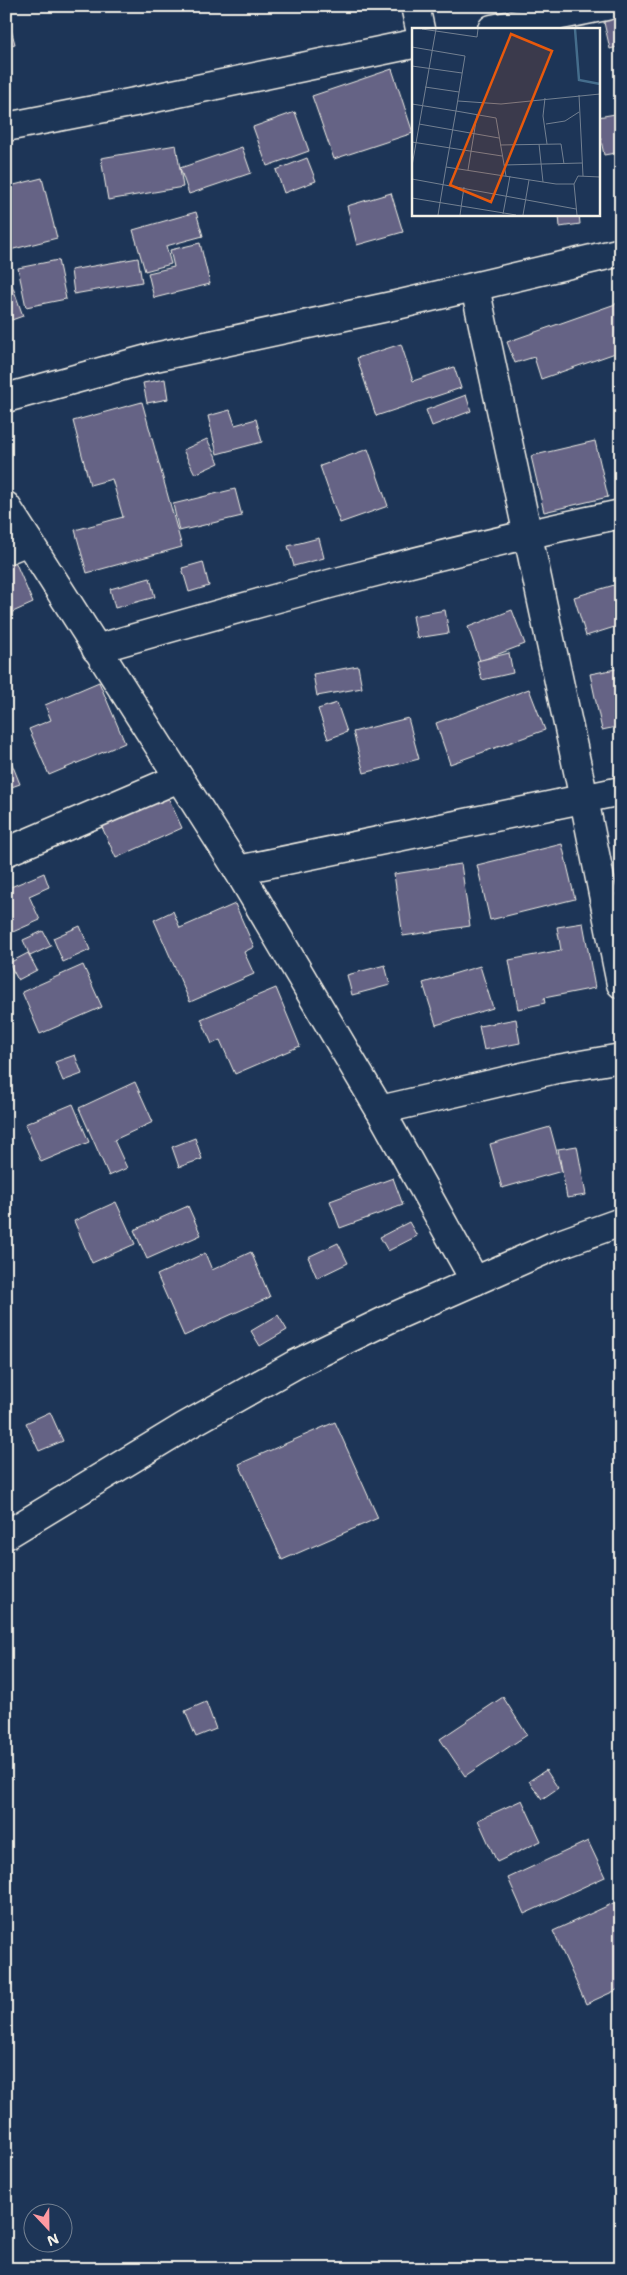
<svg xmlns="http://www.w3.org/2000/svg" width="627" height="2275" font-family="'Shantell Sans',sans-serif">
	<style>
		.building { fill: #656485; stroke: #f4f1e8 }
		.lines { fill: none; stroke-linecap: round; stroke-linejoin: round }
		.minor-casing { stroke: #f4f1e8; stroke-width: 31 }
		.minor { stroke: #1d3557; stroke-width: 28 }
		.inset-river { fill: none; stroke: #456d8c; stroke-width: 2.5 }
		.inset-road { fill: none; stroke: #738091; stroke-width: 1 }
		.view { fill: #e8590c; fill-opacity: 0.15; stroke: #e8590c; stroke-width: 2.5 }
		.inset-edge { fill: none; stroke: #f4f1e8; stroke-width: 2.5 }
	</style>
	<rect width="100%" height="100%" fill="#1d3557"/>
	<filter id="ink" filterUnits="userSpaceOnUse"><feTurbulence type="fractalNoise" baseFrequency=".02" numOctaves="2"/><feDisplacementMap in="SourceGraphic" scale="10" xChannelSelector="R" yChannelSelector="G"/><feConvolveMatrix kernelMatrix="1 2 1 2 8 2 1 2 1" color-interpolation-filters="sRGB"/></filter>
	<g filter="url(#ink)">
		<!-- building -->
		<g class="building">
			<polygon points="613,6 621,6 621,46 610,49 601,9"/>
			<polygon points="6,11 15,44 6,46"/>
			<polygon points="392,69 413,133 334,159 312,96"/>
			<polygon points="295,112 309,151 267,166 253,127"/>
			<polygon points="621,113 621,152 604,155 600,135 598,136 598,117"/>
			<polygon points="176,145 183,187 108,200 101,158"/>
			<polygon points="242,147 251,173 189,194 180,168"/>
			<polygon points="307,158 316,181 284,193 276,170"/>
			<polygon points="42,178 57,238 6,251 6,187"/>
			<polygon points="391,193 403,232 357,245 347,206"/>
			<polygon points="196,212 203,236 166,246 171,264 145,271 133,230"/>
			<polygon points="559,214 579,214 580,224 560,227"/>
			<polygon points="200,243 210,284 154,298 148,273 174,267 170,250"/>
			<polygon points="138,258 142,282 74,294 71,270"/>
			<polygon points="58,260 66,299 26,307 18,268"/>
			<polygon points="11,282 23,316 6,322 6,283"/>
			<polygon points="621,302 621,351 541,379 534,357 515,363 507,342"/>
			<polygon points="401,344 413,381 454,367 461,388 376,416 357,358"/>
			<polygon points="165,379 168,399 147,403 143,383"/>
			<polygon points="466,395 471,411 432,426 426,410"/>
			<polygon points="142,402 182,547 87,573 75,530 123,517 112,479 90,485 73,421"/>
			<polygon points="230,410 235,425 256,419 262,442 217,454 208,416"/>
			<polygon points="207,439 219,463 195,474 183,450"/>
			<polygon points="595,441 608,497 544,512 531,456"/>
			<polygon points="368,449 388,506 340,523 320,466"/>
			<polygon points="235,489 242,516 179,531 173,504"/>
			<polygon points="319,538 324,558 294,566 288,546"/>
			<polygon points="8,545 33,603 6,615 6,546"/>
			<polygon points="203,562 209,586 189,592 182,568"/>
			<polygon points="150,578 155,597 115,608 110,589"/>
			<polygon points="621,583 621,625 586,636 574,597"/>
			<polygon points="445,610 449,633 417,638 413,616"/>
			<polygon points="512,610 525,644 480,661 468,627"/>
			<polygon points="509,653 513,673 482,680 477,661"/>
			<polygon points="358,666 362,688 317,696 313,674"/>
			<polygon points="621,668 621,726 602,730 590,674"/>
			<polygon points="99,682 125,743 49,775 29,729 51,720 45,705"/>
			<polygon points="529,689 545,730 450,764 436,723"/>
			<polygon points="337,703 347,732 328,739 318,709"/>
			<polygon points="408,718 419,759 364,773 353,732"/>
			<polygon points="6,749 20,784 6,789"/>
			<polygon points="157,773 182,828 116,858 91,803"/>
			<polygon points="562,844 575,899 490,920 477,865"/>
			<polygon points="461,864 470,926 403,936 394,874"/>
			<polygon points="44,873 49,887 29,896 40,920 6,935 6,889"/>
			<polygon points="235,904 254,947 244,952 254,974 190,1002 154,920 173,911 180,928"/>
			<polygon points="583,923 595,988 544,998 545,1003 518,1009 509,960 561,950 557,927"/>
			<polygon points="80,926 90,950 63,962 53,938"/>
			<polygon points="43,931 51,946 30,956 23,940"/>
			<polygon points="28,953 37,970 18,980 9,963"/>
			<polygon points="83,965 102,1007 40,1034 22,992"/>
			<polygon points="385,965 390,985 352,995 347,975"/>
			<polygon points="480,966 493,1008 436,1025 423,983"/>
			<polygon points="276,988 300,1046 235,1074 220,1040 212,1044 201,1019"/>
			<polygon points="516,1019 520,1043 484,1050 479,1026"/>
			<polygon points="75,1055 82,1074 63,1081 55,1062"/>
			<polygon points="135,1082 153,1122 114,1140 127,1168 109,1176 79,1108"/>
			<polygon points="73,1104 89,1142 41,1162 25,1124"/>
			<polygon points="550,1127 562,1171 502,1188 490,1144"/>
			<polygon points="195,1138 202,1159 179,1167 172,1147"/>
			<polygon points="577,1146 586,1195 567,1198 558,1149"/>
			<polygon points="393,1178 403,1205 340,1228 330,1201"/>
			<polygon points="116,1202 135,1244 92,1263 74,1221"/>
			<polygon points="188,1206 201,1235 147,1259 134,1230"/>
			<polygon points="409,1222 417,1236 388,1251 380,1237"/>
			<polygon points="338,1243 348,1263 317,1278 308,1257"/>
			<polygon points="251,1252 270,1297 184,1336 157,1275 205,1253 212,1270"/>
			<polygon points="278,1315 287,1330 260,1346 251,1331"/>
			<polygon points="621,1381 621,1395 617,1382"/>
			<polygon points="50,1412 63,1441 39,1451 26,1423"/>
			<polygon points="335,1422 378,1518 282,1560 239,1464"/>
			<polygon points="503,1697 527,1735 465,1776 440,1739"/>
			<polygon points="206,1702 216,1729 196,1737 185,1711"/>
			<polygon points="546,1770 558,1788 542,1799 529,1781"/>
			<polygon points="522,1800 541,1841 497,1862 478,1820"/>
			<polygon points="588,1841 605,1877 524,1914 508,1878"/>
			<polygon points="618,1901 621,1907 621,1988 586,2004 553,1931"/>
		</g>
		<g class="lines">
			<!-- minor casing -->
			<g class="minor-casing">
				<g id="minor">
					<polyline points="415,6 420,29"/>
					<polyline points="492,29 606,6"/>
					<polyline points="6,127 135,102 413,44"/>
					<polyline points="475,287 584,799 621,984"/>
					<polyline points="6,398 155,357 401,304 621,252"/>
					<polyline points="6,506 238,870 380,1110 552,1070 621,1058"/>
					<polyline points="6,550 28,541"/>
					<path d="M96,649C270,599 444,551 621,514"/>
					<polyline points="6,852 179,778"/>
					<polyline points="238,870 621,791"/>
					<polyline points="380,1110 475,1281"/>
					<polyline points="6,1535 184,1427 296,1364 391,1318 554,1246 621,1222"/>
				</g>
			</g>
			<!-- minor -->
			<use href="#minor" class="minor"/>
		</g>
	</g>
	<!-- overview -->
	<g transform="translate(412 28)">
		<rect width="188" height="188" fill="#1d3557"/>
		<path class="inset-river" d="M163,1L167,52L188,56"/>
		<path class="inset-road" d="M10,1L65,9L66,1M0,19L53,28L44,83L0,76M0,38L50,45M13,59L47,64M167,67L171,148M133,70L131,88L135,116M46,73L89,76L188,66M7,96L87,110M134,96L153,93L167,84M0,114L90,128M127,116L131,154M88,117L149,116L152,136M92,137L170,135M0,138L24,1M34,139L44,83L84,90L94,148M56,142L65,87M0,151L164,181M162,156L165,187M0,170L104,187M91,186L98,148M26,187L34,139L144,156H162L166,148L188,149M48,187L52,159M111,187L117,152"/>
		<path class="view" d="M99,6L140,23L79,174L38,157Z"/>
		<rect width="188" height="188" class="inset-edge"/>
	</g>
	<!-- margin -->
	<rect width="627" height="2275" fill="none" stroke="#1d3557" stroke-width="25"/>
	<rect x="12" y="12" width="602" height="2250" fill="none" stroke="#f4f1e8" stroke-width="2" filter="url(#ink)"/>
	<!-- north arrow -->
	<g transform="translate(48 2228) rotate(158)"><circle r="24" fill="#1d3557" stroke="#738091"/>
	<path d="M0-4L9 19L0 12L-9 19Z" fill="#ff9aa2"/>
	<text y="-8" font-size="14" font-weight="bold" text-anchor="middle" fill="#f4f1e8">N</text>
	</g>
</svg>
